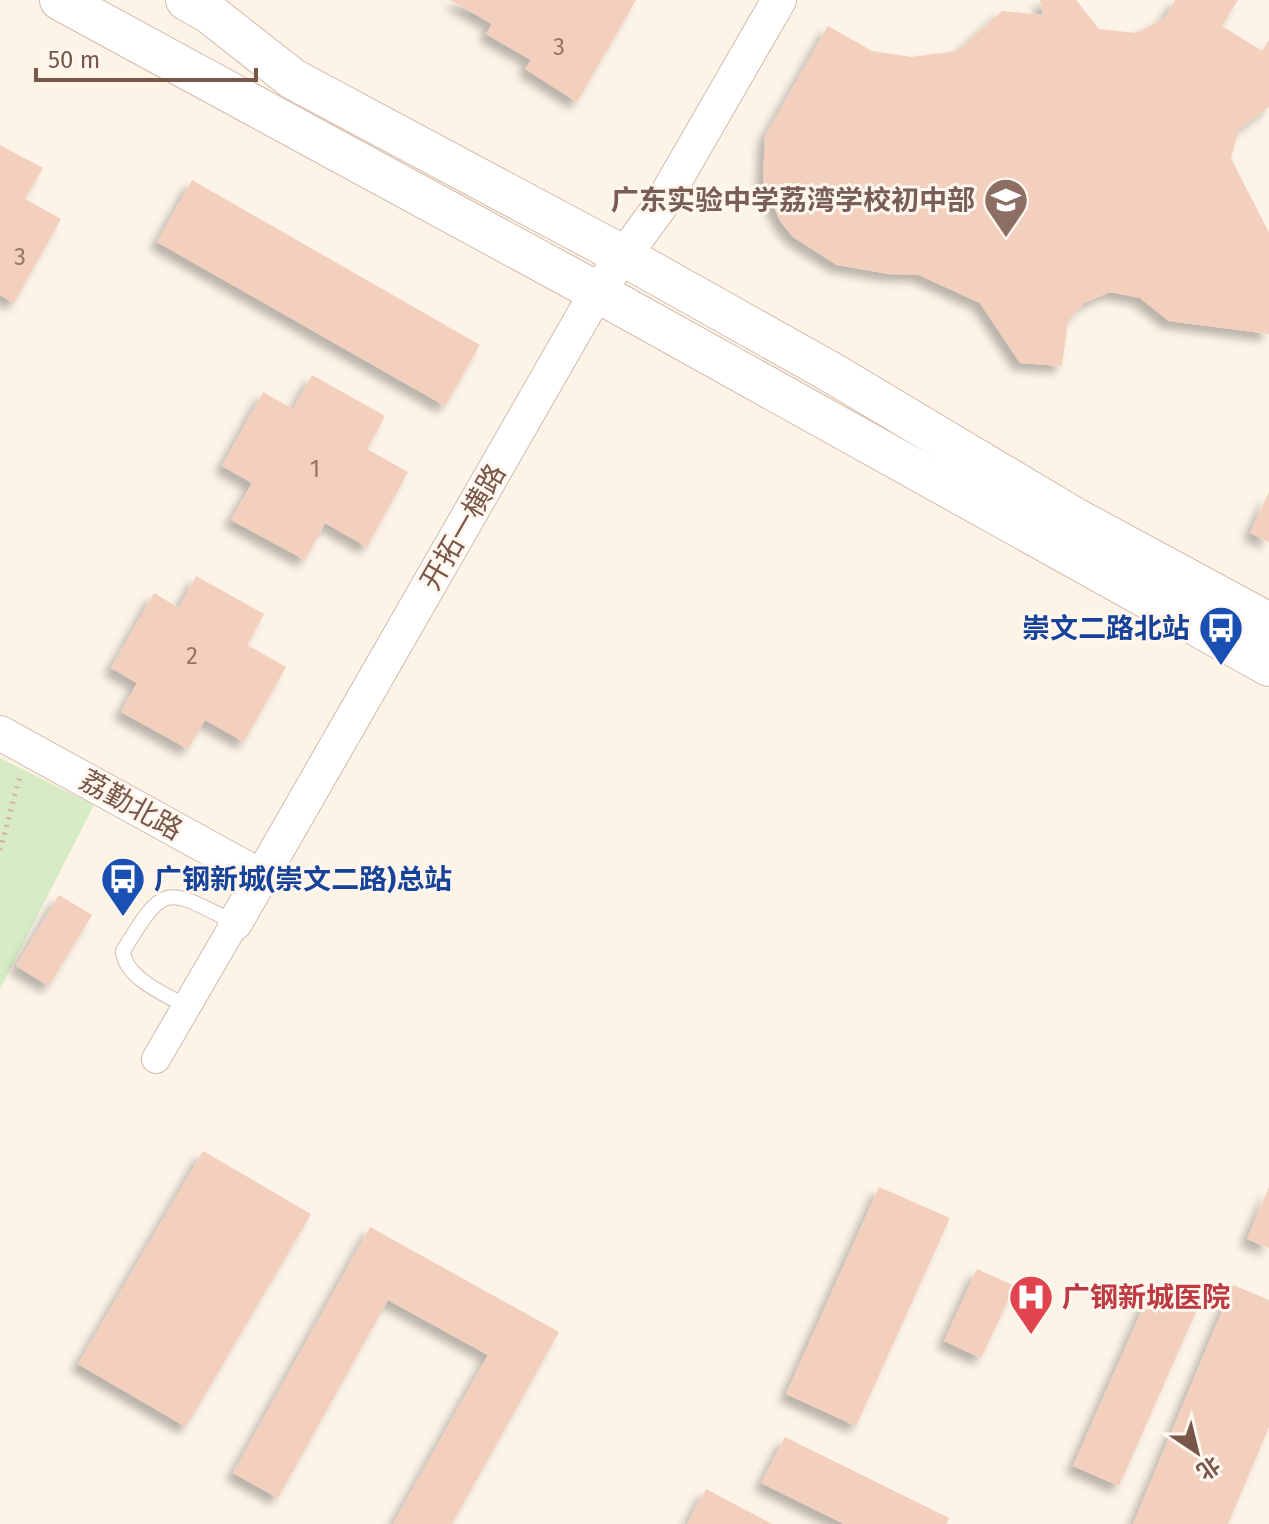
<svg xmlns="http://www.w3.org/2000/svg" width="1269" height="1524" font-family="'Fira Sans','Noto Sans SC',sans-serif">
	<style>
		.green { fill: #d7ebc4 }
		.building { fill: #f3cfbe; filter: url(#shadow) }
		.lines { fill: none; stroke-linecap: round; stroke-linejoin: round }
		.service-casing { stroke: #d2bcaf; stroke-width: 16 }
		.minor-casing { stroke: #d2bcaf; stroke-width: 30 }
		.tertiary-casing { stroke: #d2bcaf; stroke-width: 36 }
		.secondary-casing { stroke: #d5bbac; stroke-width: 42 }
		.path { stroke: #d8b2a0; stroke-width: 5; stroke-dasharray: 2 6; stroke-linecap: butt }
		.service { stroke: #fff; stroke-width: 14 }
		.minor { stroke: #fff; stroke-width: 28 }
		.tertiary { stroke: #fff; stroke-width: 34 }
		.secondary { stroke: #fff; stroke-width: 40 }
		.labels { text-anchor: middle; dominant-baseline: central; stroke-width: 6; stroke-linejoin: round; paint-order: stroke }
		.number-label { font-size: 24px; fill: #977567 }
		.education-label { font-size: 28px; font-weight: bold; fill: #785e54; stroke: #fff7ee; text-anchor: end }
		.street-label { font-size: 28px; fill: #78574a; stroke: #fff7ee }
		.transit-label { font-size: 28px; font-weight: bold; fill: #164399; stroke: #fff7ee; text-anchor: end }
		.health-label { font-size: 28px; font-weight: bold; fill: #be3a42; stroke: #fff7ee; text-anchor: start }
	</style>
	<defs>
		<filter id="shadow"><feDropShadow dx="-7" dy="7" stdDeviation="4" flood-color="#0004"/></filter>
	</defs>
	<rect width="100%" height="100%" fill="#fdf3e7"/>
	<!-- green -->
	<polygon class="green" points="0,758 94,805 0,989"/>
	<!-- building -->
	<g class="building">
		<polygon points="450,0 636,0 577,102 525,69 531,60 486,34 492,24"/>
		<polygon points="1040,0 1076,0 1099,29 1136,33 1165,18 1175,0 1238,0 1222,26 1262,51 1269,40 1269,107 1239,129 1231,158 1269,233 1269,334 1169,321 1140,298 1110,292 1084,303 1068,321 1062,366 1020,363 980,303 919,275 889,274 837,265 793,237 780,221 763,181 765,136 828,26 872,51 911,57 958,51 1002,11 1043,15"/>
		<polygon points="0,145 43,168 25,199 61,219 14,303 0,295"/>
		<polygon points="192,180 480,345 445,406 157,242"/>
		<polygon points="312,375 385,416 367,449 408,472 367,547 325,523 305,560 231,520 252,483 222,466 263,392 293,409"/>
		<polygon points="1269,492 1269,542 1250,533"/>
		<polygon points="196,576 264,614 247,645 286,667 244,742 205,720 188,749 121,712 137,683 111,668 154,593 179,608"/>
		<polygon points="59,895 92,915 49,986 16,966"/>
		<polygon points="203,1151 311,1214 186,1427 78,1364"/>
		<polygon points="879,1187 950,1218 856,1426 786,1394"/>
		<polygon points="1269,1187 1269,1248 1247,1239"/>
		<polygon points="370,1227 559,1332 452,1524 393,1524 488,1355 388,1300 278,1498 233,1473"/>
		<polygon points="977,1269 1015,1286 981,1358 944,1341"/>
		<polygon points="1153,1285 1199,1305 1119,1486 1073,1466"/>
		<polygon points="1233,1285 1269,1300 1269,1427 1228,1524 1133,1524"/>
		<polygon points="785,1437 949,1518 946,1524 844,1524 761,1483"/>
		<polygon points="706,1489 772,1524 687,1524"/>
	</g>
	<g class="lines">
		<!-- service casing -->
		<g class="service-casing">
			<path id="service" d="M187,1007C166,994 125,979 123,951C165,882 165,887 235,923"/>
		</g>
		<!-- minor casing -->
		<g class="minor-casing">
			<polyline id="minor" points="156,1059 235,923"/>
		</g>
		<!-- tertiary casing -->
		<g class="tertiary-casing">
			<g id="tertiary">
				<polyline points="0,733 262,877"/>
				<polyline points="235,923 597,292 659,208 779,0"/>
			</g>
		</g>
		<!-- secondary casing -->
		<g class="secondary-casing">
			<g id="secondary">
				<polyline points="60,0 597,292 1269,666"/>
				<polyline points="186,0 209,13 293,79 622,255 834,374 1075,518 1269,623"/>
			</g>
		</g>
		<!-- path -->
		<polyline class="path" points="0,850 20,776"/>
		<!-- service -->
		<use href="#service" class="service"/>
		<!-- minor -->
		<use href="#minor" class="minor"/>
		<!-- tertiary -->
		<use href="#tertiary" class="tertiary"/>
		<!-- secondary -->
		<use href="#secondary" class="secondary"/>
	</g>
	<!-- icons -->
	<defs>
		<g id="school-pin" transform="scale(2.3)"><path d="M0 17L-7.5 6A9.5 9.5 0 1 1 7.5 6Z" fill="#8d6e63" stroke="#fff7ee"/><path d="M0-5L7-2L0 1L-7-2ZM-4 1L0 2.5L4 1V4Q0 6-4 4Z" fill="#fff"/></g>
		<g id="bus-pin" transform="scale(2.3)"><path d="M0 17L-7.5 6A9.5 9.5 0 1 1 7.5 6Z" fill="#1a4fb4" stroke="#fff7ee"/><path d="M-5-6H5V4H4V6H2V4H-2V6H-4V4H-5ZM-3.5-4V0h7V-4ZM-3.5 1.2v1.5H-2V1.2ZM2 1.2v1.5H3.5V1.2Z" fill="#fff"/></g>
		<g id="hospital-pin" transform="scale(2.3)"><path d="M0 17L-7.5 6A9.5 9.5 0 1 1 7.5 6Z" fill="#e0444e" stroke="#fff7ee"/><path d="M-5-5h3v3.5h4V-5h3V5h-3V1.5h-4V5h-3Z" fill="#fff"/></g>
	</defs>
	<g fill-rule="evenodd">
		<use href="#school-pin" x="1006" y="200"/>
		<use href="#bus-pin" x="1221" y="628"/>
		<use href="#bus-pin" x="123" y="879"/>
		<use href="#hospital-pin" x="1031" y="1297"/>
	</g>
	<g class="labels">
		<!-- number labels -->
		<g class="number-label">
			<text x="559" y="47">3</text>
			<text x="20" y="257">3</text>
			<text x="315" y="469">1</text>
			<text x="192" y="656">2</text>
		</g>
		<!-- education labels -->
		<g class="education-label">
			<text x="975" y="200">广东实验中学荔湾学校初中部</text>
		</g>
		<!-- street labels -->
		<g class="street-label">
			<text transform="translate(463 527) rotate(-60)">开拓一横路</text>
			<text transform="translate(131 805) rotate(29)">荔勤北路</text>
		</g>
		<!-- transit labels -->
		<g class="transit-label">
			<text x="1190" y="628">崇文二路北站</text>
			<text x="154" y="879" text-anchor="start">广钢新城(崇文二路)总站</text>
		</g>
		<!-- health labels -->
		<g class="health-label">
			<text x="1062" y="1297">广钢新城医院</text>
		</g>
	</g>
	<!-- north arrow -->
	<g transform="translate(1197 1452) rotate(145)" stroke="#fff7ee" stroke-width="6" paint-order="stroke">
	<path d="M0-6L14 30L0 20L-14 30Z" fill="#78574a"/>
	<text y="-12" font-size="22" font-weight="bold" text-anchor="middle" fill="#78574a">北</text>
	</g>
	<!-- scale -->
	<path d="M36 68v12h220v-12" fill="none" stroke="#78574a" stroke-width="4"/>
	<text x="48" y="68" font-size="24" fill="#78574a" stroke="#fff7ee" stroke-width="6" paint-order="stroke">50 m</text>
</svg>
